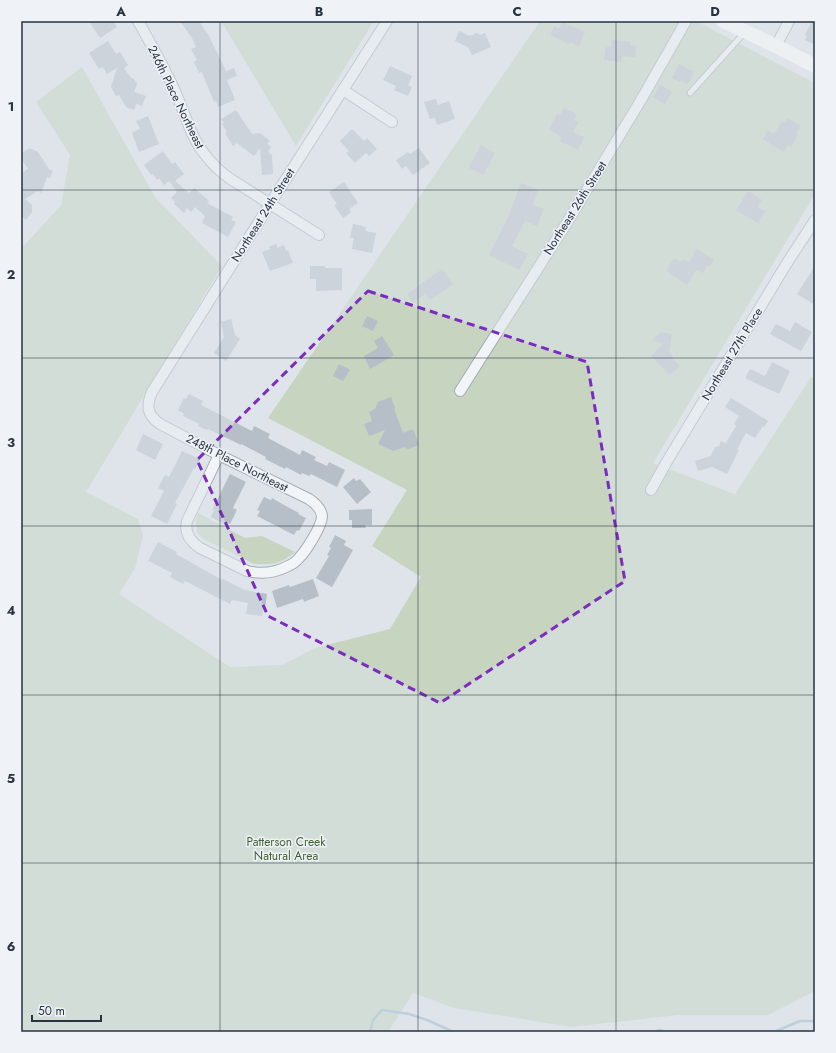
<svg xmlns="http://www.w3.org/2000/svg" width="836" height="1053" font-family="Jost,sans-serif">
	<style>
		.green { fill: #c6d4c0 }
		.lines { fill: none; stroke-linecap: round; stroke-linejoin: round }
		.stream { stroke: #98b5cc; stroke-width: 2.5 }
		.building { fill: #b6bec7 }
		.lane-casing { stroke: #a4abb4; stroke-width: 7 }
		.street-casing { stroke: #a4abb4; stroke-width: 12 }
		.lane { stroke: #f2f5f8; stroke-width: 5 }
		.street { stroke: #f2f5f8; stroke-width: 10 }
		.secondary { stroke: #fff; stroke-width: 14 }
		.marked { fill: none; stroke: #7b2cbf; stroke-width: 3; stroke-dasharray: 8 5; stroke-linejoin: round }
		.grid { fill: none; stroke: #273342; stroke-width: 1; stroke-opacity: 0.55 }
		.labels { text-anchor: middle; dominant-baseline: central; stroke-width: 3; stroke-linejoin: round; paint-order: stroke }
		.street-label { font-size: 12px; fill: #273342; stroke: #eff3f7 }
		.park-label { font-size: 12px; fill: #3f5f33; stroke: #eff3f7 }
		.neatline { fill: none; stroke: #273342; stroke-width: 1.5 }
		.grid-label { font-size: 13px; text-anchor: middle; font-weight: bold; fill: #273342 }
	</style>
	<rect width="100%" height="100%" fill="#dfe4ea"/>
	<!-- green -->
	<g class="green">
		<polygon points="221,21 374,21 296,146"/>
		<polygon points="540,21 696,21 815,83 815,194 653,463 735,494 811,377 815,378 815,991 768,1015 679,1015 571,1027 454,1008 413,993 388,1032 21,1032 21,249 61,205 70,155 36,102 82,67 155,197 222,266 86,492 138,519 143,536 135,568 119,594 230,667 282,665 315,648 390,629 421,577 372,546 407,490 268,418"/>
		<path d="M198,513L245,538L262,536L295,552C281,564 272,565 254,564L203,539L197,532L196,520Z"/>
	</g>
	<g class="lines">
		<!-- stream -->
		<g class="stream">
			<polyline points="370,1032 373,1020 382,1010 409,1014 427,1020 454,1032"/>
			<polyline points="654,1032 659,1030 664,1031 665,1032"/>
			<polyline points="774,1032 800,1021 815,1021"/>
		</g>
	</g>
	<!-- building -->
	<g class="building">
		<polygon points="89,21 113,21 117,27 100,38"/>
		<polygon points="180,21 199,21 209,36 226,71 234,68 237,76 227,80 235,100 218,107 216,101 214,102 202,72 199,73 194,62 197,60 191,49 196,47 192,38"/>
		<polygon points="812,21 815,21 815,45 805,40 807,36 805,35"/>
		<polygon points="562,22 585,32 579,46 570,42 569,44 550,35 554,26 559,29"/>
		<polygon points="459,31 470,36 477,33 480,35 485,33 491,47 472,55 468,47 455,41"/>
		<polygon points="612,40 631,42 630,45 636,46 635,57 622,56 621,62 604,60 606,47 611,47"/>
		<polygon points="108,41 116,54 120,52 128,65 124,68 130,77 134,79 137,84 134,92 146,96 142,106 136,104 134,110 126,107 119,95 116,96 111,87 117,68 107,74 103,67 99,69 89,53"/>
		<polygon points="679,64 694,72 688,84 681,80 680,82 672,78"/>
		<polygon points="390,66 412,76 408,85 412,87 408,96 394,90 396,86 383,80"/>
		<polygon points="660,85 672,92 665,104 653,97"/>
		<polygon points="436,99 438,105 449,101 455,119 437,125 435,118 430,119 424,102"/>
		<polygon points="564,108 577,114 574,120 578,122 573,132 584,137 578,150 560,141 562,138 559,136 559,135 549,130 557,114 560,115"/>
		<polygon points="236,110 252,134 260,133 270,141 267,144 271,147 268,152 272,155 273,174 262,175 260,148 254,156 237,143 233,146 225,133 227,132 222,124 224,123 221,119"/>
		<polygon points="148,116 159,144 139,152 132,133 140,129 136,121"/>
		<polygon points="788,118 800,126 796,133 798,135 791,147 788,145 783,152 763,139 768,130 774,134 782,121 785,123"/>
		<polygon points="352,129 364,141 367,138 377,149 369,156 366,153 355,163 346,153 349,151 340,141"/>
		<polygon points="481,145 495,153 483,175 469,168"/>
		<polygon points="30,148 38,152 49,169 53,171 50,178 47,177 41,193 38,191 25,199 32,205 32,212 26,220 21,215 21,177 23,172 28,169 21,158 21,153"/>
		<polygon points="419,148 430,163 413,175 406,166 402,169 396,160 408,152 410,154"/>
		<polygon points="163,151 172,164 175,162 184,174 175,181 189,193 194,188 209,201 207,203 233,217 231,220 236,222 228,237 202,223 205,216 195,207 191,212 187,208 184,213 174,204 175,202 171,198 177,192 169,181 164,185 159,178 157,180 153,174 151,175 144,165"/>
		<polygon points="344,182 358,203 349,209 351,212 343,218 334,205 337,204 329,192"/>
		<polygon points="521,183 538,190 532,205 544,209 537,226 525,221 512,246 528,254 519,270 489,255 509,215"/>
		<polygon points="748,191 762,200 757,207 765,211 758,223 736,210"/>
		<polygon points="353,224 366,227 365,231 376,233 372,253 352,249 354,238 350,238"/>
		<polygon points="276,244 277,248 284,245 286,251 288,250 293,263 270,271 262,252 270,249 269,247"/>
		<polygon points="697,249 714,260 710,266 708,265 703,273 696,270 687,285 666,271 674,258 681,262 683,259 689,262"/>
		<polygon points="310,266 325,266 325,268 342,268 342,290 316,291 316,279 310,279"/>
		<polygon points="815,266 815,305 797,294"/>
		<polygon points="442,269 453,284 430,300 425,294 413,302 407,294"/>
		<polygon points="367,316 378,321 373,331 362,326"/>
		<polygon points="231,319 235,335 240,339 226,361 214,353 224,337 221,322"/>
		<polygon points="795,322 812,332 801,351 770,334 776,324 790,331"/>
		<polygon points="661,332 672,334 669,352 673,356 673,359 680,366 670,375 651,356 664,343 651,341"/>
		<polygon points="382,336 394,355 370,369 364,356 378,348 374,341"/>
		<polygon points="772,362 790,371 779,394 745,378 750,369 765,376"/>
		<polygon points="339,364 350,370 343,381 333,376"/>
		<polygon points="189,394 203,401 201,405 252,431 254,426 270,434 268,438 300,455 302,450 316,457 314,460 327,466 329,462 345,470 337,487 311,474 309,476 302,473 301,475 286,467 285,469 265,459 266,457 241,444 241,445 208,429 207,430 198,426 199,424 183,416 184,414 178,410 184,398 186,399"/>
		<polygon points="391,397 395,408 394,409 403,433 413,429 419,445 408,449 404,447 393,451 378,444 385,430 369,436 364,424 372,421 369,412 375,409 378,402"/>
		<polygon points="731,398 768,421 764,427 763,426 755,438 746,433 737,449 739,450 727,474 712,467 698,471 695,461 711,456 715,447 719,446 721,441 726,443 736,426 734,424 739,416 725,407"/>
		<polygon points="143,434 163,444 155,460 136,450"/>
		<polygon points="182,451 200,459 195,469 194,468 175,503 177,504 167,524 151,516 164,491 158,488 165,475 169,477"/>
		<polygon points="230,474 246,482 233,508 237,510 230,524 225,522 224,524 211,517 214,510 212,510"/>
		<polygon points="354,478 356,481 360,479 371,492 357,504 343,487"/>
		<polygon points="264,497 271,500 272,498 284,505 299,513 298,514 306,518 299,531 297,530 294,535 257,516 260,511 257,510"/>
		<polygon points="372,509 372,525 365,525 366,528 352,528 352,520 349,520 349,510"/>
		<polygon points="335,535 346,541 344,545 353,550 332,587 316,578 329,556 327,555 331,548 329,547"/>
		<polygon points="158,542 177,552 176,554 222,580 223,579 245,590 267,594 265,610 263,610 262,616 246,614 248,603 232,600 230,604 185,581 183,584 170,577 172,573 148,561"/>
		<polygon points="313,579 319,596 304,602 303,599 277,608 272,591 289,585 290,587"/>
	</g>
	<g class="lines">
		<!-- lane casing -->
		<g class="lane-casing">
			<polyline id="lane" points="690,93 745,32"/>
		</g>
		<!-- street casing -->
		<g class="street-casing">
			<g id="street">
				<path d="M138,21C151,44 164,67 175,91C185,113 191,139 207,157C213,165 221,172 229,178L319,235"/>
				<polyline points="776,46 789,21"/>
				<polyline points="343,90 392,122"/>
				<polyline points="460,391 568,221 641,100 686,21"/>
				<path d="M219,455L187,521C184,533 191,542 200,548L247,571C260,574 274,573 286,567C291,565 296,562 299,558C306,551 322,526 322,516C321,508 315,503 309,499L219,455L160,424C147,415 146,406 152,392L270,204L387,21"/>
				<polyline points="651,490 666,463 787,263 815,220"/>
			</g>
		</g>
		<!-- lane -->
		<use href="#lane" class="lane"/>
		<!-- street -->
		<use href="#street" class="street"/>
		<!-- secondary -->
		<polyline class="secondary" points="723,21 776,46 815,66"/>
	</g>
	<!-- marked area -->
	<path d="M0 0H836V1053H0ZM368,291L587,362L625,581L440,703L268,616L197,460Z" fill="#dfe4ea" fill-opacity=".55" fill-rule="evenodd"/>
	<path class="marked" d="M368,291L587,362L625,581L440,703L268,616L197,460Z"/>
	<!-- grid -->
	<path class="grid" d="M220,21V1032M418,21V1032M616,21V1032M21,190H815M21,358H815M21,526H815M21,695H815M21,863H815"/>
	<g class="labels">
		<!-- street labels -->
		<g class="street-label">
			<text transform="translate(176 97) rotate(64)">246th Place Northeast</text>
			<text transform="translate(575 208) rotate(-58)">Northeast 26th Street</text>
			<text transform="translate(263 215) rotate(-58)">Northeast 24th Street</text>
			<text transform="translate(732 354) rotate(-59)">Northeast 27th Place</text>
			<text transform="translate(237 463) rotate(27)">248th Place Northeast</text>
		</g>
		<!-- park labels -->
		<g class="park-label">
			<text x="286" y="842">Patterson Creek<tspan x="286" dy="14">Natural Area</tspan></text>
		</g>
	</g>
	<!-- border -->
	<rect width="836" height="1053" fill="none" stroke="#eff3f7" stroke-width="44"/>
	<!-- scale -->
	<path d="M32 1015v6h69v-6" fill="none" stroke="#273342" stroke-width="2"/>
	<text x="38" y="1015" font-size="12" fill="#273342" stroke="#eff3f7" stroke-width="3" paint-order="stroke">50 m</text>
	<rect x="22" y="22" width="792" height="1009" class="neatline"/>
	<g class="grid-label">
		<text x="121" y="16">A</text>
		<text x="319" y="16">B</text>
		<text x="517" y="16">C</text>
		<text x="715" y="16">D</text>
		<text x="11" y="111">1</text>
		<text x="11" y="279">2</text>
		<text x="11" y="447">3</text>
		<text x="11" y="615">4</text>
		<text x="11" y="783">5</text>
		<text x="11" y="951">6</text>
	</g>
</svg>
